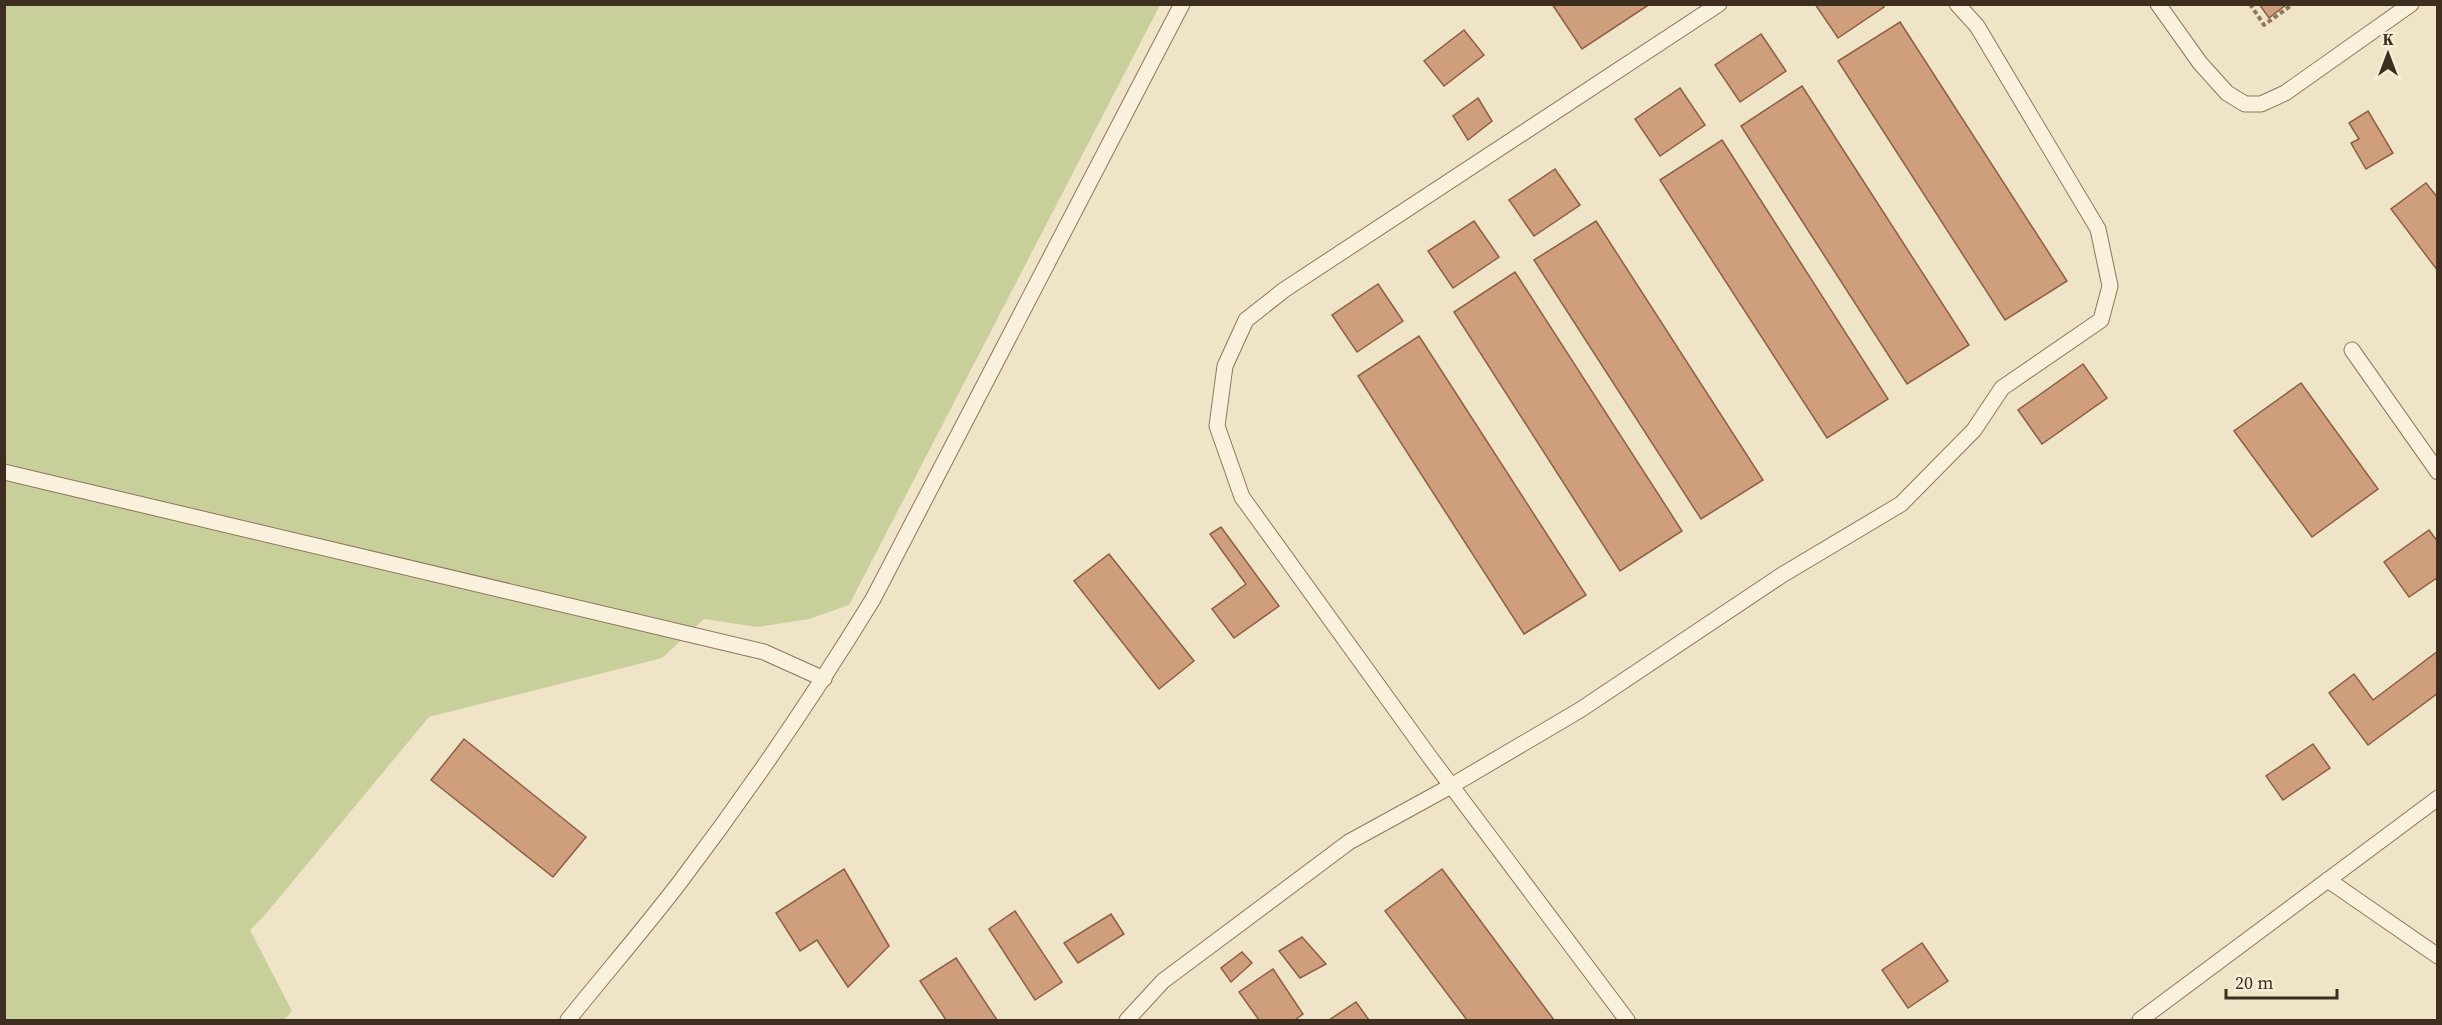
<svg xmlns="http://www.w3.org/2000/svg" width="2442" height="1025" font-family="'Source Serif 4',serif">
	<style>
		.green { fill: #c9cf9b }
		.building { fill: #cf9f7d; stroke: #8d5f41; stroke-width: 1.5 }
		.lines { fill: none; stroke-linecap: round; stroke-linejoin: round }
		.service-casing { stroke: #8d765c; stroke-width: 17 }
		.path { stroke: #8d765c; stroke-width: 4; stroke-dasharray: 4.5 3; stroke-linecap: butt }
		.service { stroke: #faf1dc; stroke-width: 15 }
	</style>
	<rect width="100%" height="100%" fill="#f0e4c8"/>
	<!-- green -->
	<polygon class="green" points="5,5 1160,5 849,605 809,619 757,627 704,619 662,658 429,717 264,916 250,930 292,1011 284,1020 5,1020"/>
	<!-- building -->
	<g class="building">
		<polygon points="1552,4 1650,4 1582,49"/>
		<polygon points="1815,4 1882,4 1884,7 1838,38"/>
		<polygon points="2259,4 2287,4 2269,18"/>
		<polygon points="1900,22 2067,281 2005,320 1838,61"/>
		<polygon points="1464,30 1484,55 1444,86 1424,61"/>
		<polygon points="1761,34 1786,71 1740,102 1715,65"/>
		<polygon points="1802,86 1969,345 1907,384 1741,126"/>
		<polygon points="1680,88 1705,125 1660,156 1635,119"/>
		<polygon points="1478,98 1492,121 1468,140 1453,116"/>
		<polygon points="2368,111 2393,153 2366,169 2351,143 2359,139 2349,123"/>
		<polygon points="1722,140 1888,399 1827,438 1660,180"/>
		<polygon points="1555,169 1580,205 1534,236 1509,200"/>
		<polygon points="2426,183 2438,198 2438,271 2391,209"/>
		<polygon points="1474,221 1499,257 1453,288 1428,251"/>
		<polygon points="1596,221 1763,480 1701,519 1534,260"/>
		<polygon points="1515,272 1682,531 1620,571 1454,312"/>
		<polygon points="1378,284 1403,321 1357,352 1332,315"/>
		<polygon points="1419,336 1586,595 1524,634 1358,376"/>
		<polygon points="2083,364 2107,398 2042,444 2018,410"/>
		<polygon points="2301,383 2378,489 2312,537 2234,431"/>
		<polygon points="1221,527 1279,606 1234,638 1212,609 1246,584 1210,534"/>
		<polygon points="2429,530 2438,542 2438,577 2409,597 2384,562"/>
		<polygon points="1109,554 1194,661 1159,689 1074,581"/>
		<polygon points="2438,651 2438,693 2368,745 2329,693 2354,674 2373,700"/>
		<polygon points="464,739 586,837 553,877 431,780"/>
		<polygon points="2313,744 2330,768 2283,800 2266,776"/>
		<polygon points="844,869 889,946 848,987 817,940 800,951 776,913"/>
		<polygon points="1442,869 1554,1020 1467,1020 1385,911"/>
		<polygon points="1015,911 1062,982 1035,1000 989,929"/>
		<polygon points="1111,914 1124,934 1078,963 1064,943"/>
		<polygon points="1302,937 1326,964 1300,978 1279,951"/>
		<polygon points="1922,943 1948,981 1908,1008 1882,970"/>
		<polygon points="1242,952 1252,963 1231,982 1221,968"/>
		<polygon points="956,958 997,1020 946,1020 920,981"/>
		<polygon points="1273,969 1303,1014 1295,1020 1259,1020 1239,992"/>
		<polygon points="1356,1002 1369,1020 1329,1020"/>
	</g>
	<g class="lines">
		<!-- service casing -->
		<g class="service-casing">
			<g id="service">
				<polyline points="2158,4 2200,63 2227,93 2245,104 2261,104 2285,93 2411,4"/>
				<polyline points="2352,350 2438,472"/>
				<polyline points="4,472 764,652 824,679"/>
				<polyline points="2328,880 2438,956"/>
				<path d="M568,1020C605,974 644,929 680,882C749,791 813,697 873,599L1182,4"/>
				<polyline points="1127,1020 1163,981 1349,842 1451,786 1580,710 1782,575 1901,504 1974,430 2002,388 2101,320 2110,286 2098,229 1977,26 1957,4"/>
				<polyline points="1627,1020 1429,756 1242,497 1217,426 1225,366 1246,320 1284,290 1719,4"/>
				<polyline points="2140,1020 2438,798"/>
			</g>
		</g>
		<!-- path -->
		<polyline class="path" points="2250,4 2264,25 2293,4"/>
		<!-- service -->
		<use href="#service" class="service"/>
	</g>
	<!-- border -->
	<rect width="2442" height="1025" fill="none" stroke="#3d2e20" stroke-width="12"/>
	<!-- north arrow -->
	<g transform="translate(2388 54)" stroke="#f7eed8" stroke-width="4.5" paint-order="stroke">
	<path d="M0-4.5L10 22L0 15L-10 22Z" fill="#3d2e20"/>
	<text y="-9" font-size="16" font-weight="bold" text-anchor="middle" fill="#3d2e20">K</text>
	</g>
	<!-- scale -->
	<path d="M2226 989v9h111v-9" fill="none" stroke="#3d2e20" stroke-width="3"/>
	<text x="2235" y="989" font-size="18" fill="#3d2e20" stroke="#f7eed8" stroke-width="4.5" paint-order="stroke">20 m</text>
</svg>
